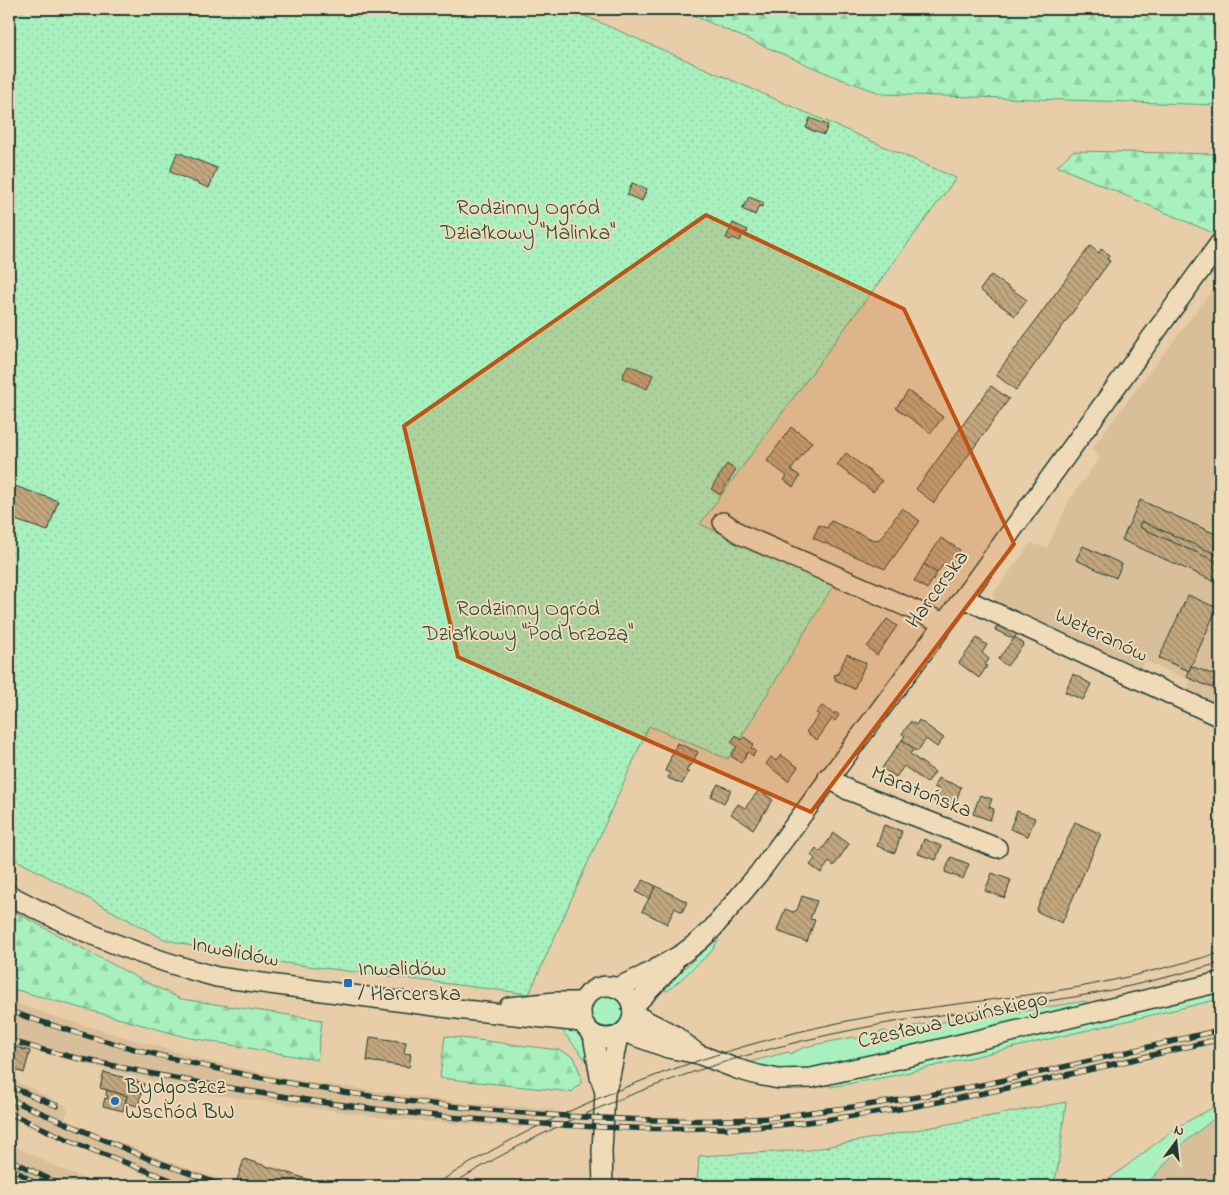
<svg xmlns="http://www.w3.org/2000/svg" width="1229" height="1195" font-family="'Indie Flower',sans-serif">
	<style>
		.built { fill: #d8bf9a }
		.green { fill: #a8f1be; stroke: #649779 }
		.forest { fill: url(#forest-firs); stroke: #649779 }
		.garden { fill: url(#garden-dots); stroke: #649779 }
		.building { fill: url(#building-back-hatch); stroke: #1f3d34 }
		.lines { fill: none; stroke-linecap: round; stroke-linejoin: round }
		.minor-casing { stroke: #1f3d34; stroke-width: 22 }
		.minor { stroke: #f0dbb9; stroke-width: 19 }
		.tram { stroke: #1f3d34; stroke-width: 1 }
		.rail-casing { stroke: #1f3d34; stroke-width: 5.5 }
		.rail { stroke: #f0dbb9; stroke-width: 4; stroke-dasharray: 11; stroke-linecap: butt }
		.marked { fill: #c05314; fill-opacity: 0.2; stroke: #c05314; stroke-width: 4; stroke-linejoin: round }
		.poi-dot { fill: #1f6fb2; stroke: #f0dbb9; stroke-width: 2 }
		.labels { text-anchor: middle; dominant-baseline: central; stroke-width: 4; stroke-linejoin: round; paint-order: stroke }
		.park-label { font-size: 22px; fill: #2d4f42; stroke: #f0dbb9 }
		.street-label { font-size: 22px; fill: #1f3d34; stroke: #f0dbb9 }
		.poi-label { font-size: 22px; fill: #1f3d34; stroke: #f0dbb9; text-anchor: start }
	</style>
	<defs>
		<pattern id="forest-firs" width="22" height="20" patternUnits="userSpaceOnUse" patternTransform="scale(1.25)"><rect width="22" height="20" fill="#a8f1be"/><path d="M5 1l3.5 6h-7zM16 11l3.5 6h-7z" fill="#90d0a4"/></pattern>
		<pattern id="garden-dots" width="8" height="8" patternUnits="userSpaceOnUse" patternTransform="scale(1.25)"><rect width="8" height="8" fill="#a8f1be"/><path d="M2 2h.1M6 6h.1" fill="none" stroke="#90d0a4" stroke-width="1.8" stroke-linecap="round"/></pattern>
		<pattern id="building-back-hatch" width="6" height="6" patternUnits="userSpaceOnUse" patternTransform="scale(1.25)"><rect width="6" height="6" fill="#c3a77e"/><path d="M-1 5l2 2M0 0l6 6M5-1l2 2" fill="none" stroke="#9e8968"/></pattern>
	</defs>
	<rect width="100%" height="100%" fill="#e7cea9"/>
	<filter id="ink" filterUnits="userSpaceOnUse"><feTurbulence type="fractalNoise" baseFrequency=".02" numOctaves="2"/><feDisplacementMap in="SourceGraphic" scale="10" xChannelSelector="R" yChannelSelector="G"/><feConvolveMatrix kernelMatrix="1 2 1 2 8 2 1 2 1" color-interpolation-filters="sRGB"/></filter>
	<g filter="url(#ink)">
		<!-- built -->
		<g class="built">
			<polygon points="1212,290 1220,293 1220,710 1185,694 1190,681 1145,661 1139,671 997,609 993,594 1031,543 1047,548 1070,499 1100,457 1091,449"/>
			<polygon points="9,1001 56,1017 207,1061 301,1081 465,1103 556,1109 533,1121 528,1121 527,1124 520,1128 393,1119 209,1094 100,1068 9,1044"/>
			<polygon points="9,1078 65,1105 68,1112 64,1120 167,1161 237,1186 175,1186 88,1152 9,1117"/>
			<polygon points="1220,1116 1220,1186 1145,1186 1185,1142 1215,1118"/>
			<polygon points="9,1143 61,1169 99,1186 31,1186 9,1172"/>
		</g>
		<!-- green -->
		<g class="green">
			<polygon points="719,938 712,951 668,991 661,988"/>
			<polygon points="1220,991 1220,999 892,1076 830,1087 830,1084 972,1049"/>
			<circle cx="607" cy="1011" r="16"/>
			<path d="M1086,1001L1088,1006L832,1066L801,1070H781L746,1063L788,1052L791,1054C801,1045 838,1041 853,1037L856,1039C863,1033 876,1033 886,1031V1033H889L906,1027L1017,1012Z"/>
			<path d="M560,1028C586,1032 584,1035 592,1058L585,1059Z"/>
			<polygon points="1220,1104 1220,1116 1215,1118 1185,1142 1145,1186 1100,1186 1179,1126"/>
		</g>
		<!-- forest -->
		<g class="forest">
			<polygon points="678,9 1220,9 1220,105 883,94 838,78"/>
			<polygon points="1073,151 1220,154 1220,236 1057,166"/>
			<polygon points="13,911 134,976 181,999 322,1020 317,1060 186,1037 9,988 9,920"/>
			<polygon points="445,1036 559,1050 574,1057 581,1076 581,1083 572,1092 440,1078"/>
		</g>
		<!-- garden -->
		<g class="garden">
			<polygon points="9,9 569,9 956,178 700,524 834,584 728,759 649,726 529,994 237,957 164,939 9,856"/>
			<polygon points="1066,1102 1058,1167 1053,1186 697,1186 699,1156 809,1150"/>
		</g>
		<!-- building -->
		<g class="building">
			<polygon points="810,118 828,125 824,135 806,128"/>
			<polygon points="177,152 217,168 209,188 170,172"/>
			<polygon points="632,183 647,189 642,201 627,195"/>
			<polygon points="749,197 764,203 762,207 759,206 755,215 742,209"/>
			<polygon points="733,223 748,230 747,233 744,232 740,241 733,238 730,240 726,238"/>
			<polygon points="1090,246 1099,253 1101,249 1110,255 1107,259 1110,261 1016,390 996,375"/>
			<polygon points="991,275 1027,300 1015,316 980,290"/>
			<polygon points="628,365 653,375 647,389 622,378"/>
			<polygon points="991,386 1009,399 934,503 916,489"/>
			<polygon points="908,391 943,417 931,433 896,408"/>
			<polygon points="791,427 812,442 791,470 800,476 793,487 784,480 787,476 767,461"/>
			<polygon points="846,453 882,481 873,492 837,465"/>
			<polygon points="727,464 736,470 720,495 711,489"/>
			<polygon points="9,484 58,501 48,531 9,518"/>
			<polygon points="1140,500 1220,536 1220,584 1122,540"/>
			<polygon points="902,508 920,521 885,569 813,538 819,525 827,528 831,521 874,540 880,539"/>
			<polygon points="1141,521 1220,556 1220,563 1139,527"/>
			<polygon points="941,538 960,550 949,567 944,563 937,573 924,564"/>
			<polygon points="1083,546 1122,564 1116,578 1076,560"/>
			<polygon points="924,564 937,573 927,589 914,581"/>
			<polygon points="1188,595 1217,608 1189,671 1159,658"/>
			<polygon points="887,619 897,626 877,655 867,647"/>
			<polygon points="999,622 1018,631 1014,639 995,630"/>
			<polygon points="1015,637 1024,644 1007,666 998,659"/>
			<polygon points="977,638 987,645 982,653 989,659 985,665 987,666 979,678 959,663"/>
			<polygon points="847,654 866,663 854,689 835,680 836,678 834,677 835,674 837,675"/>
			<polygon points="1191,666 1217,676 1212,688 1187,677"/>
			<polygon points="1073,674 1091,684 1083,700 1065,692"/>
			<polygon points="822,706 834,714 835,712 839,715 835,721 832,719 817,740 806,732 819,715 816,713"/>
			<polygon points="919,720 944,738 937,747 926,739 917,752 902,740 905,736 902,734 911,721 916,725"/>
			<polygon points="736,735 742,740 744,737 754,744 751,748 756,751 753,756 748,752 741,763 731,756 737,747 731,742"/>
			<polygon points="902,740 914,749 910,754 935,772 927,783 904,766 896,777 882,768"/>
			<polygon points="677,743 698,752 691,766 689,765 686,772 689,772 682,784 668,778 670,773 665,771"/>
			<polygon points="781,755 798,767 788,781 766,764 771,757 776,761"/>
			<polygon points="938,778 961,787 953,809 934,801 938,789 934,787"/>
			<polygon points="718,784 731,790 724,803 711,796"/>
			<polygon points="759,790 773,800 753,829 731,814 738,804 745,808"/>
			<polygon points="980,795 992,799 989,807 994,809 990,820 973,814"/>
			<polygon points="1017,811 1035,818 1028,836 1010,829"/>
			<polygon points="1075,822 1101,834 1062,923 1036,911"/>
			<polygon points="884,825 902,831 895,853 877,846"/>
			<polygon points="834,833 849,844 834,866 829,862 821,873 810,865 815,859 811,855 816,848 820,852"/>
			<polygon points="924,839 941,846 936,860 918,854"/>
			<polygon points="951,857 969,864 963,879 945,872"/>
			<polygon points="992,873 1011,880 1005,898 985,891"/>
			<polygon points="643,880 656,886 649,899 636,892"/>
			<polygon points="656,886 687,902 682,912 675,908 667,924 642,911"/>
			<polygon points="802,896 817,901 810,919 815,920 807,942 777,931 785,909 793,912 797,910"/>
			<polygon points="370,1037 406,1042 404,1053 411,1054 409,1067 367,1061"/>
			<polygon points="16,1047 30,1051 24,1073 9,1068 9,1048 15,1050"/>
			<polygon points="104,1072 144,1083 138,1106 125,1103 127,1096 100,1088"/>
			<polygon points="107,1090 127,1096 123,1111 103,1106 105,1098 107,1099 108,1096 106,1095"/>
			<polygon points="244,1159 329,1186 235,1186"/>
		</g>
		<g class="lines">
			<!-- minor casing -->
			<g class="minor-casing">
				<g id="minor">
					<polyline points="723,522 742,535 944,623"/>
					<polyline points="963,598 1220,717"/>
					<polyline points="828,777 848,790 997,848"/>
					<path d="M9,895C75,930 144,958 217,977L465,1010L582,1022"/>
					<circle cx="607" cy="1012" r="26"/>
					<polyline points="616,988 643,976 682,954 698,942 713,928 759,873 963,598 1220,243"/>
					<polyline points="509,1007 555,1002 583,1002"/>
					<polyline points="632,1008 673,965"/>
					<polyline points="633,1014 674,1035 695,1052"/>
					<polyline points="624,1032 668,1048 698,1054 737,1069 758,1075 779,1079 811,1078 898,1059 1220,982"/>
					<polyline points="593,1035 600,1077 605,1092"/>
					<polyline points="603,1186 602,1151 605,1092 610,1076 618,1036"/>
				</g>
			</g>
			<!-- minor -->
			<use href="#minor" class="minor"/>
			<!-- tram -->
			<g class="tram">
				<path d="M433,1186C557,1105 707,1049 852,1020C926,1006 1001,1000 1074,988C1124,979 1172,966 1220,953"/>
				<path d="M449,1186C573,1109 713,1057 857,1029C928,1014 1002,1009 1074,997C1123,989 1172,976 1220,963"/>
			</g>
			<!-- rail casing -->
			<g class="rail-casing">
				<g id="rail">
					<path d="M9,1011C174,1068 349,1099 524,1113C600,1119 676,1123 752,1119C775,1118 798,1114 820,1111C955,1096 1088,1061 1220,1030"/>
					<path d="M9,1040C56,1055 105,1064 153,1074C270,1097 388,1113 507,1122C573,1126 638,1130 705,1128C721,1128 738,1129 754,1127C912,1115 1066,1075 1220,1039"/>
					<polyline points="9,1086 57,1106"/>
					<polyline points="9,1099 147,1158 224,1186"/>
					<polyline points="9,1113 75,1143 186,1186"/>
					<polyline points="9,1159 62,1186"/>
					<polyline points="9,1166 39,1186"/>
				</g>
			</g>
			<!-- rail -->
			<use href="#rail" class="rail"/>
		</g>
	</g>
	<!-- marked area -->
	<path class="marked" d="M706,215L904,309L1014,544L811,812L458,657L404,426Z"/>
	<!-- markers -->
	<g class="poi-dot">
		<rect x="343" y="978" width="10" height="10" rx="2.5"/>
		<circle cx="115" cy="1101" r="5"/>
	</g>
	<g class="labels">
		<!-- park labels -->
		<g class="park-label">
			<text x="528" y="209">Rodzinny Ogród<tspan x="528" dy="25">Działkowy "Malinka"</tspan></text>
			<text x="528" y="610">Rodzinny Ogród<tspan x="528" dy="25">Działkowy "Pod brzozą"</tspan></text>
		</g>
		<!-- street labels -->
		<g class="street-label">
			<text transform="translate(938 590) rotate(-54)">Harcerska</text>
			<text transform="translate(1101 636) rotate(25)">Weteranów</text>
			<text transform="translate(921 793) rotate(22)">Maratońska</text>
			<text transform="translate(235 953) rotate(11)">Inwalidów</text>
			<text transform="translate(953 1021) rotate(-13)">Czesława Lewińskiego</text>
		</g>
		<!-- poi labels -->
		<g class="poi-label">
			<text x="358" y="970">Inwalidów<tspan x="358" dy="25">/ Harcerska</tspan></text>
			<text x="125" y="1088">Bydgoszcz<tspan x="125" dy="25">Wschód BW</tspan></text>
		</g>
	</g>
	<!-- margin -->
	<rect width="1229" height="1195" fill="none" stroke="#f0dbb9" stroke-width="30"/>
	<rect x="15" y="15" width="1199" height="1165" fill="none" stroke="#1f3d34" stroke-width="2" filter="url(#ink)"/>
	<!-- north arrow -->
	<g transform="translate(1176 1142) rotate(15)" stroke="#f0dbb9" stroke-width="4" paint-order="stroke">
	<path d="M0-4L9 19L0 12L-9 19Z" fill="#1f3d34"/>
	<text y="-8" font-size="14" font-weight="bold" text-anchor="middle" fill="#1f3d34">N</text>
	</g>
</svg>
